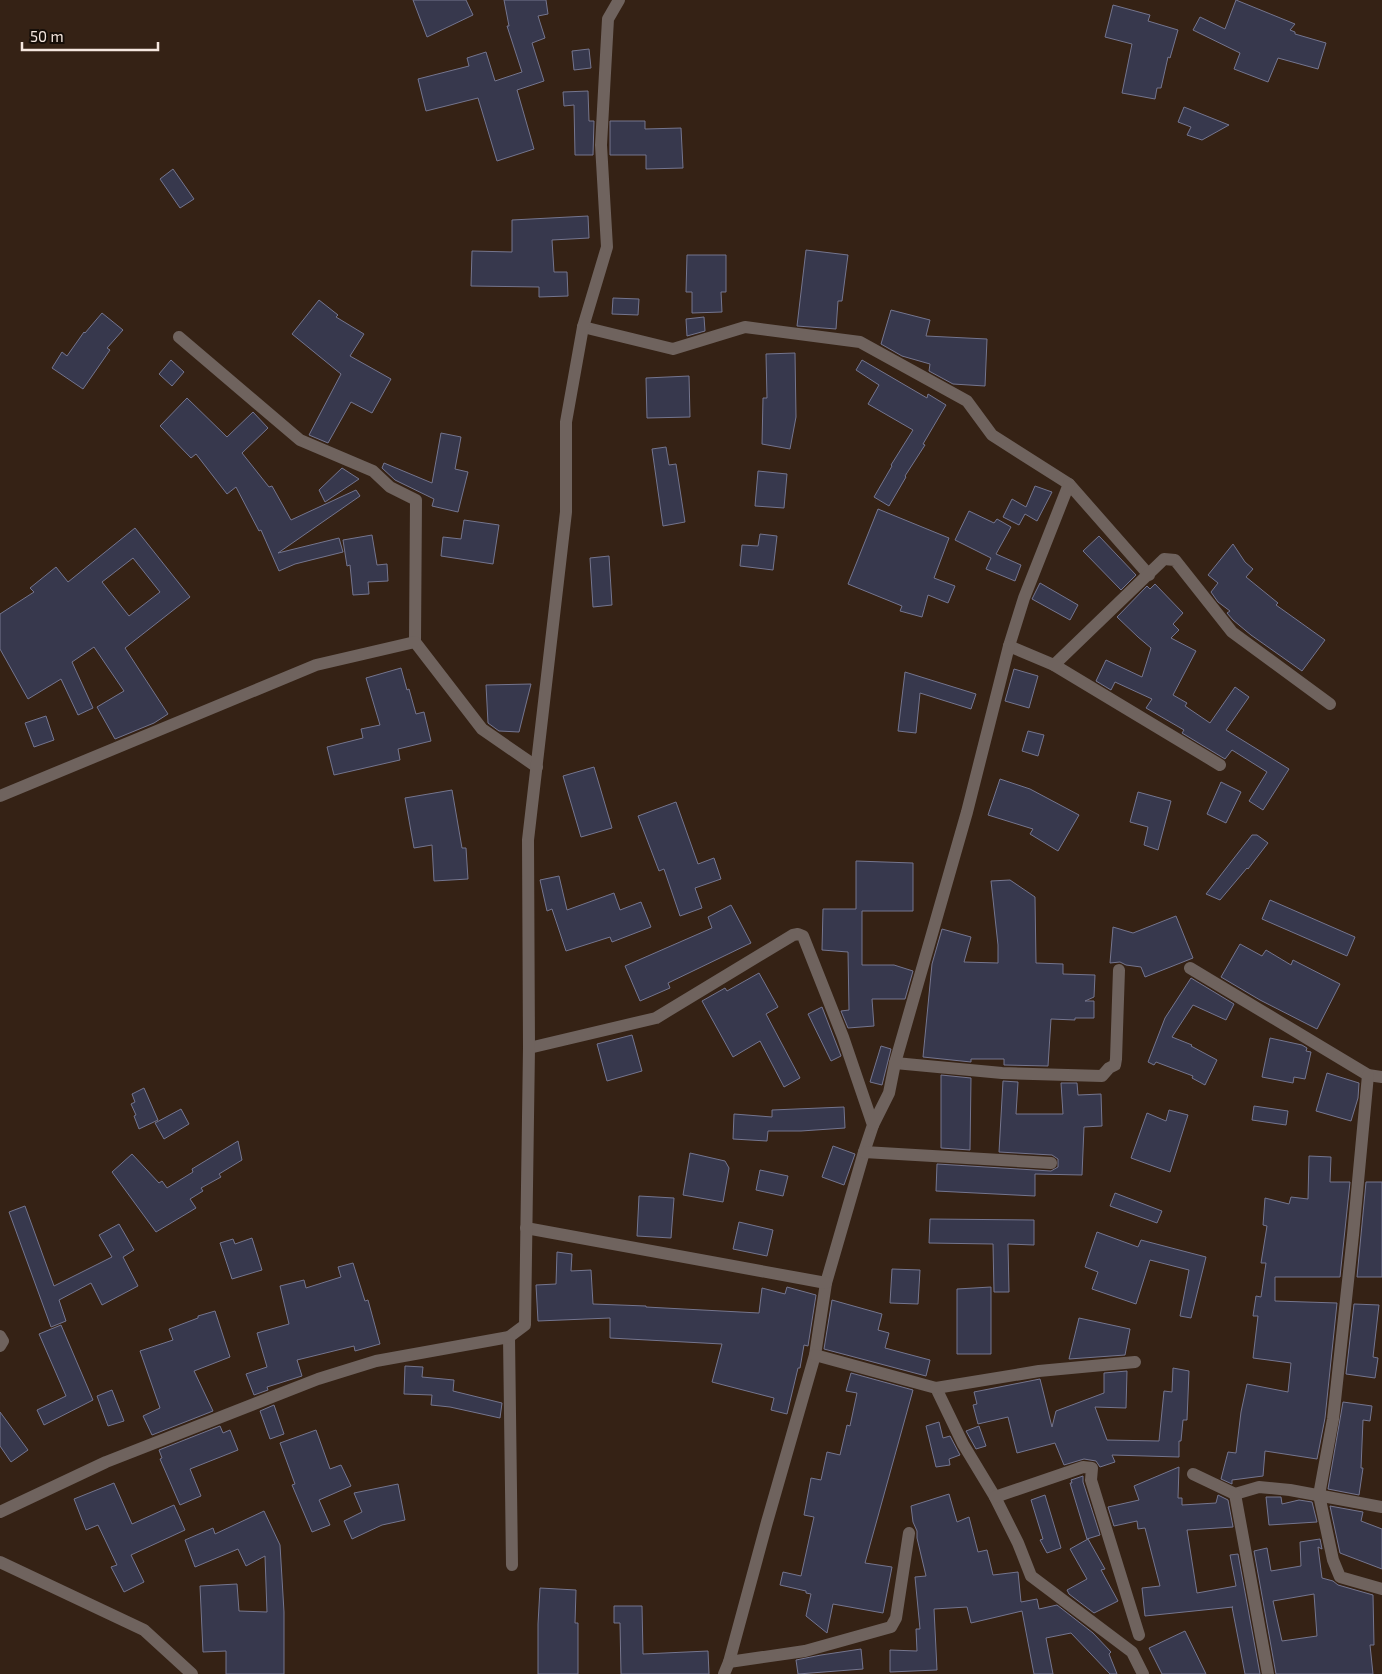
<svg xmlns="http://www.w3.org/2000/svg" width="1382" height="1674" font-family="'Exo 2',sans-serif">
	<style>
		.building { fill: #37384d; stroke: #74758e; fill-rule: evenodd }
		.lines { fill: none; stroke-linecap: round; stroke-linejoin: round }
		.minor { stroke: #6f635e; stroke-width: 12 }
	</style>
	<rect width="100%" height="100%" fill="#352215"/>
	<!-- building -->
	<g class="building">
		<polygon points="413,0 466,0 473,15 427,37"/>
		<polygon points="504,0 546,0 548,14 538,16 545,38 532,43 544,81 517,90 534,149 497,161 478,98 426,111 418,79 469,66 467,58 486,52 495,81 522,72 507,26 509,26"/>
		<polygon points="1236,0 1295,24 1290,30 1295,32 1295,34 1326,43 1318,69 1278,58 1268,82 1234,69 1240,53 1193,30 1200,17 1225,29"/>
		<polygon points="1113,5 1150,15 1148,21 1178,30 1170,58 1168,57 1161,88 1157,88 1155,99 1122,93 1132,44 1105,37"/>
		<polygon points="589,49 591,68 574,70 572,51"/>
		<polygon points="588,91 589,121 594,121 593,155 575,155 574,105 564,106 563,92"/>
		<polygon points="1184,107 1229,125 1202,140 1187,135 1191,127 1178,122"/>
		<polygon points="610,121 645,121 645,129 681,128 683,168 646,169 646,155 610,155"/>
		<polygon points="173,169 194,199 180,208 160,179"/>
		<polygon points="588,216 589,238 552,240 554,272 567,272 568,296 539,297 539,287 471,286 472,251 512,252 512,220"/>
		<polygon points="806,250 848,255 842,301 838,301 836,329 797,326"/>
		<polygon points="687,255 726,255 726,292 721,292 722,312 692,313 692,292 686,292"/>
		<polygon points="613,298 639,299 638,315 612,314"/>
		<polygon points="319,300 338,315 336,317 364,334 350,356 391,379 372,413 351,402 328,443 309,435 341,374 292,334"/>
		<polygon points="891,310 930,320 926,336 987,339 985,386 953,384 929,371 930,364 902,356 881,344"/>
		<polygon points="102,313 123,330 107,348 110,350 83,389 52,368 62,352 67,356 84,332 85,333"/>
		<polygon points="704,317 705,331 687,336 686,319"/>
		<polygon points="795,353 796,417 790,449 762,444 763,398 767,398 766,354"/>
		<polygon points="171,360 184,372 172,386 159,374"/>
		<polygon points="862,360 927,398 928,394 946,405 923,444 925,445 905,476 906,477 889,506 874,497 892,466 891,465 913,430 868,404 879,385 856,370"/>
		<polygon points="689,376 690,417 647,418 646,378"/>
		<polygon points="187,398 227,437 253,412 268,428 242,453 269,487 272,486 291,520 356,490 360,496 278,553 339,538 343,552 295,564 279,571 261,530 259,531 236,487 227,494 196,454 191,458 160,426"/>
		<polygon points="441,433 461,437 455,469 468,472 458,512 432,506 434,499 395,480 382,468 384,463 432,483"/>
		<polygon points="666,447 669,465 676,464 685,522 663,526 652,449"/>
		<polygon points="342,468 359,479 325,502 319,490"/>
		<polygon points="758,471 787,474 784,508 755,506"/>
		<polygon points="1035,486 1052,492 1037,521 1025,514 1019,525 1003,517 1012,499 1026,507"/>
		<polygon points="878,509 949,538 934,578 955,586 948,603 928,595 922,617 900,611 902,606 848,584"/>
		<polygon points="969,511 994,523 997,519 1011,527 996,554 1021,565 1015,581 986,569 991,558 955,540"/>
		<polygon points="464,520 499,525 493,564 441,556 443,537 461,539"/>
		<path d="M135,528L190,597L125,648L168,714L154,723L115,739L97,707L124,691L94,647L72,662L93,708L78,715L61,679L28,699L0,649V614L34,592L30,588L56,567L68,582ZM133,558L160,592L129,616L102,582Z"/>
		<polygon points="760,534 777,536 773,570 740,566 742,545 758,546"/>
		<polygon points="372,535 377,565 387,564 388,581 368,582 369,594 353,595 350,565 347,566 343,540"/>
		<polygon points="1099,536 1136,575 1121,590 1083,551"/>
		<polygon points="1233,544 1245,562 1253,569 1246,577 1278,603 1276,605 1325,640 1302,671 1251,635 1233,620 1227,613 1230,611 1218,602 1211,592 1218,583 1208,575"/>
		<polygon points="609,556 612,605 593,607 590,558"/>
		<polygon points="1040,583 1078,605 1070,620 1032,599"/>
		<polygon points="1155,584 1183,613 1173,624 1179,630 1171,638 1196,651 1173,695 1187,703 1185,706 1210,723 1235,687 1249,697 1226,730 1289,769 1263,810 1249,801 1267,772 1232,750 1225,759 1182,733 1184,730 1146,708 1152,699 1115,682 1111,690 1096,681 1106,660 1142,677 1151,648 1138,637 1117,617 1147,586 1150,589"/>
		<polygon points="401,668 407,690 409,689 416,714 424,712 431,741 398,749 400,760 334,775 327,747 363,738 361,729 380,725 366,678"/>
		<polygon points="1014,669 1038,676 1029,708 1005,701"/>
		<polygon points="905,672 976,694 971,709 920,693 916,733 898,731"/>
		<polygon points="531,684 519,732 499,731 488,723 486,685"/>
		<polygon points="46,716 54,740 34,747 25,723"/>
		<polygon points="1028,731 1044,735 1038,756 1022,751"/>
		<polygon points="594,767 612,828 581,837 563,776"/>
		<polygon points="1000,779 1030,789 1079,815 1058,851 1030,834 1033,829 988,815"/>
		<polygon points="1221,782 1241,792 1226,823 1207,814"/>
		<polygon points="452,790 462,848 466,848 468,879 434,881 432,845 414,848 405,798"/>
		<polygon points="1138,792 1171,801 1158,850 1144,845 1148,827 1130,822"/>
		<polygon points="676,802 698,864 714,858 721,879 695,888 702,908 680,916 664,869 659,871 638,816"/>
		<polygon points="1252,835 1257,835 1268,843 1248,869 1247,868 1220,900 1206,894"/>
		<polygon points="856,861 913,863 913,911 862,911 862,965 894,965 913,971 905,999 872,999 874,1026 848,1028 841,1011 849,1010 848,952 822,950 823,909 856,909"/>
		<polygon points="559,876 567,910 614,893 620,910 641,902 651,927 612,942 610,937 566,951 552,909 547,911 540,880"/>
		<polygon points="1010,880 1035,897 1036,963 1063,964 1063,974 1095,975 1094,997 1085,1001 1094,1001 1094,1018 1075,1018 1075,1020 1051,1019 1048,1066 1004,1065 1004,1059 971,1059 971,1062 923,1057 932,964 942,929 971,937 964,962 998,963 998,945 991,881"/>
		<polygon points="1270,900 1355,937 1347,956 1262,919"/>
		<polygon points="731,905 751,943 668,983 670,988 640,1001 625,966 712,928 708,917"/>
		<polygon points="1176,916 1193,958 1145,977 1141,967 1126,965 1120,962 1110,963 1113,927 1133,933"/>
		<polygon points="1240,944 1262,956 1266,950 1291,965 1293,960 1340,984 1317,1029 1260,1000 1221,977"/>
		<polygon points="759,973 778,1007 766,1014 800,1078 784,1087 760,1041 733,1057 702,1001 725,988 727,991"/>
		<polygon points="1191,978 1234,1004 1226,1020 1193,1005 1172,1037 1192,1045 1191,1046 1217,1060 1205,1085 1192,1078 1193,1076 1156,1062 1154,1065 1148,1062 1165,1018"/>
		<polygon points="822,1007 841,1056 831,1061 808,1014"/>
		<polygon points="632,1035 642,1071 607,1081 597,1044"/>
		<polygon points="1270,1038 1302,1045 1307,1048 1306,1051 1311,1052 1305,1079 1294,1077 1293,1083 1262,1077"/>
		<polygon points="881,1046 891,1049 882,1085 870,1082"/>
		<polygon points="1327,1073 1359,1083 1358,1098 1351,1121 1316,1111"/>
		<polygon points="941,1075 971,1078 970,1150 941,1148"/>
		<polygon points="1003,1081 1018,1082 1016,1114 1063,1114 1061,1083 1077,1083 1078,1095 1101,1094 1102,1126 1084,1127 1082,1175 1035,1174 1035,1196 936,1191 937,1164 1051,1171 1058,1167 1058,1159 1052,1155 999,1152"/>
		<polygon points="144,1088 158,1120 139,1129 134,1116 136,1115 131,1104 135,1102 132,1094"/>
		<polygon points="1254,1106 1288,1111 1286,1125 1252,1120"/>
		<polygon points="844,1107 845,1128 801,1131 768,1131 767,1141 733,1139 734,1114 772,1117 772,1110"/>
		<polygon points="181,1109 189,1124 164,1139 155,1123"/>
		<polygon points="1169,1110 1188,1115 1170,1172 1131,1158 1147,1113 1166,1121"/>
		<polygon points="238,1141 242,1160 219,1174 221,1177 201,1188 203,1191 190,1199 196,1208 156,1232 112,1172 132,1154 159,1183 162,1181 167,1188 193,1172 192,1169"/>
		<polygon points="833,1146 855,1154 844,1185 822,1177"/>
		<polygon points="690,1153 725,1161 729,1168 723,1202 683,1195"/>
		<polygon points="1309,1156 1331,1157 1330,1182 1350,1182 1340,1277 1275,1277 1275,1301 1337,1303 1325,1418 1317,1459 1265,1451 1263,1476 1232,1480 1232,1484 1221,1479 1228,1452 1236,1453 1241,1412 1247,1384 1288,1392 1291,1363 1253,1358 1258,1316 1253,1316 1256,1296 1261,1297 1266,1263 1261,1263 1267,1226 1263,1225 1265,1198 1289,1204 1291,1197 1308,1199"/>
		<polygon points="760,1170 788,1176 783,1196 756,1190"/>
		<polygon points="1366,1182 1382,1182 1382,1277 1357,1277"/>
		<polygon points="1115,1193 1162,1211 1157,1223 1110,1206"/>
		<polygon points="639,1196 674,1198 671,1238 637,1236"/>
		<polygon points="25,1206 54,1286 112,1257 99,1235 119,1224 134,1250 123,1257 138,1286 102,1305 91,1283 59,1300 66,1321 51,1327 9,1212"/>
		<polygon points="930,1219 1034,1220 1034,1245 1008,1244 1009,1292 994,1292 993,1244 929,1243"/>
		<polygon points="739,1222 773,1230 767,1256 733,1249"/>
		<polygon points="1097,1232 1138,1247 1141,1240 1206,1257 1191,1318 1180,1316 1189,1270 1150,1260 1136,1304 1092,1289 1098,1272 1085,1267"/>
		<polygon points="252,1238 262,1270 232,1279 220,1243 233,1239 235,1244"/>
		<polygon points="557,1252 572,1254 571,1271 591,1270 593,1304 646,1306 646,1307 759,1313 762,1288 785,1294 787,1287 816,1295 808,1346 804,1345 800,1368 798,1368 787,1414 771,1410 774,1398 712,1382 722,1344 610,1338 610,1318 538,1321 536,1285 556,1284"/>
		<polygon points="353,1263 365,1301 368,1300 380,1344 355,1351 354,1346 297,1360 302,1376 267,1387 268,1390 254,1395 246,1374 267,1367 257,1333 289,1324 280,1286 304,1280 306,1288 341,1277 338,1267"/>
		<polygon points="892,1269 920,1270 918,1304 890,1303"/>
		<polygon points="991,1287 991,1354 957,1354 957,1289"/>
		<polygon points="832,1300 882,1314 878,1330 889,1333 885,1348 930,1360 926,1376 824,1349"/>
		<polygon points="1354,1304 1379,1305 1373,1357 1378,1358 1375,1378 1346,1374"/>
		<polygon points="215,1311 230,1357 194,1371 213,1411 152,1435 143,1416 160,1408 140,1351 173,1340 169,1329 198,1318 198,1316"/>
		<polygon points="1079,1318 1130,1329 1125,1355 1069,1359"/>
		<polygon points="61,1325 93,1400 44,1425 37,1410 66,1396 39,1334"/>
		<polygon points="405,1366 423,1367 422,1377 454,1380 453,1391 502,1403 500,1418 450,1407 431,1405 432,1395 404,1394"/>
		<polygon points="1173,1368 1189,1371 1187,1420 1183,1420 1181,1441 1179,1441 1179,1457 1112,1455 1115,1462 1100,1467 1096,1461 1084,1459 1064,1465 1055,1443 1017,1453 1008,1417 978,1424 973,1405 977,1404 974,1392 1040,1379 1052,1427 1056,1411 1104,1393 1104,1373 1127,1371 1126,1408 1095,1407 1107,1440 1159,1441 1164,1391 1172,1392"/>
		<polygon points="851,1373 913,1390 865,1563 892,1567 883,1613 833,1604 827,1633 806,1616 811,1594 806,1593 806,1591 780,1585 783,1572 801,1576 814,1517 804,1515 811,1478 821,1480 827,1452 840,1455 847,1425 850,1426 857,1393 846,1391"/>
		<polygon points="112,1390 124,1421 108,1426 97,1396"/>
		<polygon points="1343,1402 1372,1406 1370,1421 1363,1420 1361,1468 1363,1468 1359,1495 1328,1489"/>
		<polygon points="274,1405 284,1434 270,1439 260,1411"/>
		<polygon points="0,1412 28,1450 11,1462 0,1446"/>
		<polygon points="939,1422 943,1438 950,1436 960,1455 949,1459 950,1465 936,1467 926,1426"/>
		<polygon points="220,1426 223,1433 230,1430 238,1450 190,1469 201,1496 180,1505 160,1459 162,1458 159,1450"/>
		<polygon points="979,1426 986,1446 976,1449 966,1431"/>
		<polygon points="316,1430 330,1469 341,1465 351,1486 319,1500 330,1525 312,1532 292,1485 295,1484 280,1443"/>
		<polygon points="1179,1467 1178,1498 1182,1498 1182,1505 1216,1503 1218,1495 1228,1500 1233,1527 1187,1530 1197,1593 1236,1586 1230,1555 1238,1554 1260,1674 1245,1674 1232,1607 1233,1607 1145,1616 1142,1588 1160,1586 1145,1528 1138,1529 1137,1521 1114,1526 1108,1507 1139,1500 1134,1486"/>
		<polygon points="1083,1476 1083,1482 1100,1535 1087,1539 1070,1483 1072,1483 1071,1480"/>
		<polygon points="114,1483 132,1524 174,1505 185,1530 131,1555 144,1582 124,1592 111,1567 117,1565 98,1525 86,1530 74,1499"/>
		<polygon points="398,1484 405,1520 382,1525 352,1539 344,1521 362,1512 354,1493"/>
		<polygon points="949,1494 957,1522 969,1517 978,1552 987,1550 993,1575 1018,1572 1021,1602 1037,1599 1039,1609 1057,1605 1093,1633 1111,1652 1109,1654 1117,1674 1110,1674 1071,1633 1046,1638 1053,1674 1034,1674 1022,1611 971,1623 967,1607 934,1609 937,1670 890,1672 890,1650 917,1651 916,1629 920,1629 915,1577 926,1576 917,1538 917,1531 913,1522 911,1506"/>
		<polygon points="1045,1495 1061,1548 1047,1553 1040,1540 1043,1539 1031,1500"/>
		<polygon points="1266,1497 1281,1497 1282,1504 1299,1500 1312,1502 1317,1522 1269,1525"/>
		<polygon points="1330,1506 1363,1512 1361,1521 1382,1529 1382,1569 1340,1553"/>
		<polygon points="264,1511 280,1545 284,1612 284,1674 226,1674 226,1651 203,1652 200,1586 237,1584 239,1611 267,1612 265,1556 246,1566 238,1549 195,1567 185,1540 213,1528 215,1534"/>
		<polygon points="1088,1539 1105,1569 1101,1570 1118,1601 1094,1613 1069,1594 1067,1590 1087,1579 1070,1549"/>
		<path d="M1320,1539L1322,1549L1318,1547L1322,1578L1333,1581L1338,1585L1373,1595L1374,1645H1370L1373,1674H1276L1254,1551L1267,1548L1271,1571L1301,1566L1300,1542ZM1314,1594L1317,1636L1282,1641L1273,1601Z"/>
		<polygon points="540,1588 576,1590 575,1623 578,1623 578,1674 538,1674 538,1624"/>
		<polygon points="614,1606 642,1606 643,1654 708,1651 709,1674 621,1674 620,1623 614,1623"/>
		<polygon points="1185,1631 1206,1674 1162,1674 1149,1648"/>
		<polygon points="861,1649 863,1669 798,1674 796,1660 821,1655"/>
	</g>
	<g class="lines">
		<!-- minor -->
		<g class="minor">
			<polyline points="583,327 673,349 745,327 860,342 967,401 992,435 1069,484 1149,575"/>
			<polyline points="179,337 300,440 373,471 390,487 416,500 415,642"/>
			<polyline points="1069,484 1024,598 1009,646 1054,665 1164,559 1175,560 1232,632 1330,704"/>
			<polyline points="1054,665 1220,765"/>
			<polyline points="0,796 316,665 415,642 482,729 537,767"/>
			<polyline points="1190,968 1368,1075 1382,1077"/>
			<polyline points="529,1048 656,1018 793,935 798,934 803,936 843,1037 873,1125 864,1152 826,1283 815,1355 767,1522 729,1662 724,1674"/>
			<polyline points="895,1063 1002,1073 1102,1076 1109,1068 1115,1065 1116,1059 1119,970"/>
			<polyline points="1368,1075 1353,1235 1333,1419 1319,1495 1333,1560 1340,1577 1382,1589"/>
			<polyline points="873,1125 889,1093 895,1063 967,812 1009,646"/>
			<polyline points="864,1152 1051,1163"/>
			<polyline points="526,1228 826,1283"/>
			<polyline points="0,1336 3,1341 0,1346"/>
			<polyline points="509,1337 512,1565"/>
			<polyline points="815,1355 936,1388 963,1444 995,1497 1018,1543 1031,1576 1132,1652 1143,1674"/>
			<polyline points="936,1388 1039,1371 1135,1362"/>
			<polyline points="1193,1474 1235,1494 1259,1487 1290,1490 1382,1507"/>
			<polyline points="1235,1494 1268,1674"/>
			<polyline points="995,1497 1083,1467 1092,1468 1091,1480 1139,1635"/>
			<polyline points="0,1512 106,1462 318,1379 376,1361 509,1337 525,1325 529,1048 528,840 566,512 566,422 583,327 607,247 601,145 608,19 619,0"/>
			<polyline points="0,1562 144,1630 192,1674"/>
			<polyline points="729,1662 805,1651 891,1627 896,1618 909,1533"/>
		</g>
	</g>
	<!-- scale -->
	<path d="M22 42v8h136v-8" fill="none" stroke="#f5e7df" stroke-width="2.5"/>
	<text x="30" y="42" font-size="15" fill="#f5e7df" stroke="#160e08" stroke-width="4" paint-order="stroke">50 m</text>
</svg>
